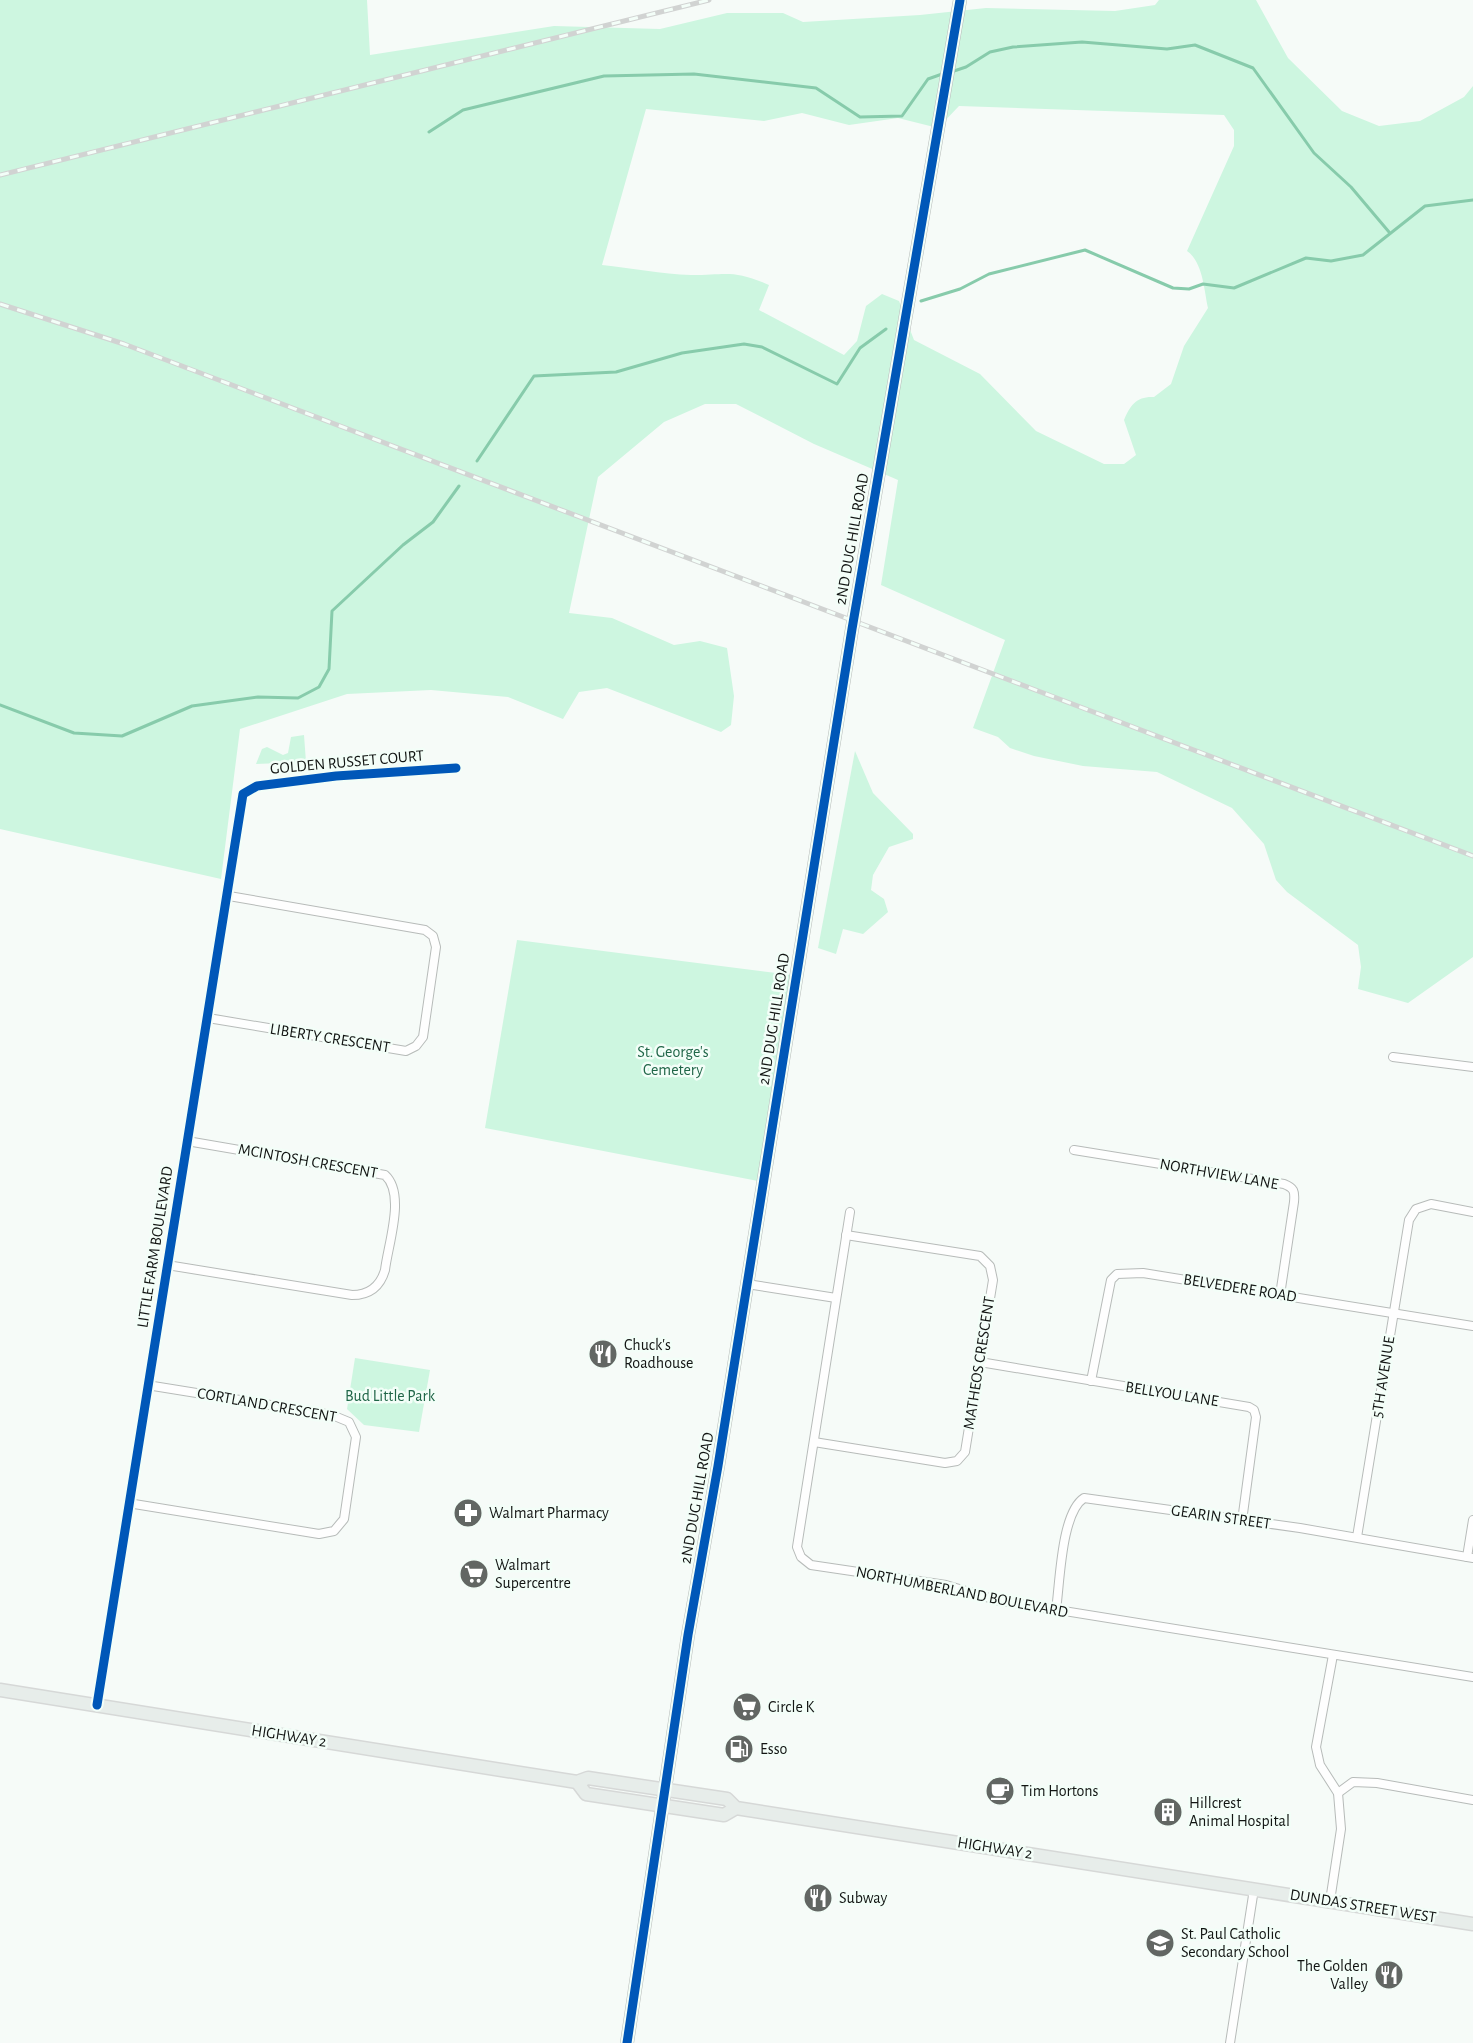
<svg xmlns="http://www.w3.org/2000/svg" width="1473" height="2043" font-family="'Alegreya Sans',sans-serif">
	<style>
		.green { fill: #cdf6e0; fill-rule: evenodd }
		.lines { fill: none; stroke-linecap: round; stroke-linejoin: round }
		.stream { stroke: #87cbab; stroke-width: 3 }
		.street-casing { stroke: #b7bbb9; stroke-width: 10 }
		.secondary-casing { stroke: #b7bbb9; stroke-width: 14 }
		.primary-casing { stroke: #d6d8d7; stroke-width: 15 }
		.street { stroke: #fefefe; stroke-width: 8 }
		.secondary { stroke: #f3f6f4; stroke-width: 10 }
		.primary { stroke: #e7edea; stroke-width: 12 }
		.rail-casing { stroke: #d1d3d2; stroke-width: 5 }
		.rail { stroke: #f3fef8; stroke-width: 3; stroke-dasharray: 9; stroke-linecap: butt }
		.cycleway-casing { stroke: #f3fef8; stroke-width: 13 }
		.cycleway { stroke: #0057b8; stroke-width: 9 }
		.labels { text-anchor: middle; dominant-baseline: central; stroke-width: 5; stroke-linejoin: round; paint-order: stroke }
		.street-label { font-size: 16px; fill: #121513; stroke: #f3fef8 }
		.park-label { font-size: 16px; fill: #206648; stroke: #f3fef8 }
		.poi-label { font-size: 16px; fill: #121513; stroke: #f3fef8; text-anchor: start }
	</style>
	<rect width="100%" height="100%" fill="#f6fbf8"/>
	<!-- green -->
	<g class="green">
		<path d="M0,0H367L370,55L554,26L660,29L727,13H783L803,22L920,15L986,8L1115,11L1155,5L1159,0H1256L1288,58L1342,111L1379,126L1420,121L1464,97L1473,86V957L1408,1003L1358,989L1361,967L1358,945L1287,892L1276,880L1264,844L1232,808L1157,772L1083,766L1034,756L1010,748L998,737L973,728L1005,640L881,585L898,480L814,444L736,404H705L664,422L598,477L569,613L612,618L674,645L700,641L727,648L734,696L731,725L721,732L607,688L579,692L563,719L508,697L431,690L347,694L240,729L221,879L0,829ZM959,106L1224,115L1234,130V146L1187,251C1203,262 1204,290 1208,308L1184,346L1171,384L1154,397C1137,396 1130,405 1124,420L1136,455L1124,464H1104L1036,431L980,374L914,340L899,301L882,294L866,306L857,341L844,355L759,310L769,285C733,269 727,275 691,275C662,274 631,268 602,265L646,109L764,121L802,113L849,125L898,118L938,128Z"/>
		<polygon points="304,735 306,762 256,764 262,749 267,747 283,755 288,753 291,737"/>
		<polygon points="855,751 873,793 913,834 913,839 889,847 873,875 871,890 884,899 888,912 863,934 843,929 836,954 818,948"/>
		<polygon points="517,940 792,975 758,1181 485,1128"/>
		<polygon points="355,1358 430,1370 419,1432 364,1425 347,1409"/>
	</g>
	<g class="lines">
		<!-- stream -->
		<g class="stream">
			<polyline points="951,72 966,67 990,52 1013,47 1082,42 1167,49 1195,45 1253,68 1314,153 1351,187 1389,232"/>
			<polyline points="429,132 463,110 604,76 694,74 816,88 860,117 902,116 928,79 945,73"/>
			<polyline points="921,301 960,289 989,274 1085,250 1173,288 1189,289 1203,284 1234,288 1306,258 1331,261 1363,255 1425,206 1473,200"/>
			<polyline points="477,461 534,376 616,372 682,353 744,344 762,347 837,384 860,348 886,329"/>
			<polyline points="0,705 74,733 122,736 192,706 258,697 298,698 319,687 329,669 332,611 403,545 433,522 459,486"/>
		</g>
		<!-- street casing -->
		<g class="street-casing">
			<g id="street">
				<polyline points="208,1018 406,1051 416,1046 423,1037 436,947 433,936 425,930 229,896"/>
				<polyline points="1393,1057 1473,1067"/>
				<path d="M1074,1150L1284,1184C1294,1188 1295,1191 1294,1202L1280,1295"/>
				<polyline points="850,1212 797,1547 801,1557 811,1565 946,1585 996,1600 1473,1677"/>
				<path d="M167,1265L352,1295C369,1295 380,1287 385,1270C388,1244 406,1194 385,1175L187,1141"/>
				<polyline points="747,1284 836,1298"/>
				<polyline points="980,1362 1249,1407 1254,1410 1256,1417 1242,1521"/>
				<polyline points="1091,1381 1111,1280 1117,1274 1143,1273 1473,1326"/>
				<polyline points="814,1442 945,1463 957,1461 965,1452 993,1280 990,1266 980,1256 846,1235"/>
				<polyline points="128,1503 319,1534 334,1531 344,1519 356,1437 349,1422 332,1415 147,1385"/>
				<polyline points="1357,1537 1409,1220 1416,1209 1431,1204 1473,1212"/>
				<polyline points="1467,1557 1473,1520"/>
				<path d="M1056,1610C1060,1583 1061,1513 1084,1498L1300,1528L1473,1558"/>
				<polyline points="97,1705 243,794 257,786 336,776 456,768"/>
				<polyline points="1338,1793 1353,1782 1377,1783 1473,1800"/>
				<polyline points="1330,1901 1341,1829 1338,1793 1320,1765 1316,1747 1333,1655"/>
				<polyline points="1230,2043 1254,1889"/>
			</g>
		</g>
		<!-- secondary casing -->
		<g class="secondary-casing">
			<polyline id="secondary" points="627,2043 688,1635 718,1466 852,629 960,0"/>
		</g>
		<!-- primary casing -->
		<g class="primary-casing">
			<g id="primary">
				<polyline points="0,1690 577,1782 588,1778 727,1799 736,1808 1473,1924"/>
				<polyline points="577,1782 586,1794 724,1815 736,1808"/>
			</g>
		</g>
		<!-- street -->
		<use href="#street" class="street"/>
		<!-- secondary -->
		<use href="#secondary" class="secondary"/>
		<!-- primary -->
		<use href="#primary" class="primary"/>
		<!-- rail casing -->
		<g class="rail-casing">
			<g id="rail">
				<polyline points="0,175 709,0"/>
				<polyline points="0,304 124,344 1473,856"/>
			</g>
		</g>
		<!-- rail -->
		<use href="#rail" class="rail"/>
		<!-- cycleway casing -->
		<g class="cycleway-casing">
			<g id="cycleway">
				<polyline points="97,1705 243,794 257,786 336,776 456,768"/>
				<polyline points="627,2043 688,1635 718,1466 852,629 960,0"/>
			</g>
		</g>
		<!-- cycleway -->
		<use href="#cycleway" class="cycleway"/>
	</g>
	<!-- icons -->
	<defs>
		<g id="restaurant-disc" transform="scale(1.5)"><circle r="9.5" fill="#626663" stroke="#f3fef8"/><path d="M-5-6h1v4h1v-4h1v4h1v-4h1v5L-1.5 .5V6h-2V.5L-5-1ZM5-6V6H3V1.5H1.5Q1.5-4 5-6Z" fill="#fff"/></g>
		<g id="pharmacy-disc" transform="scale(1.5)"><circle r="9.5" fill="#626663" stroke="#f3fef8"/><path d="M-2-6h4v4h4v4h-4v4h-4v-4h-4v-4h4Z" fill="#fff"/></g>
		<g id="supermarket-disc" transform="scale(1.5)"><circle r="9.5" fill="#626663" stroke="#f3fef8"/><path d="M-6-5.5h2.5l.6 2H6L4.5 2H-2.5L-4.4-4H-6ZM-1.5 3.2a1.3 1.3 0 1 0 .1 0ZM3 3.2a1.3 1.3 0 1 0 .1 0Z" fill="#fff"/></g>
		<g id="fuel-disc" transform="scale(1.5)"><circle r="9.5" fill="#626663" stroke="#f3fef8"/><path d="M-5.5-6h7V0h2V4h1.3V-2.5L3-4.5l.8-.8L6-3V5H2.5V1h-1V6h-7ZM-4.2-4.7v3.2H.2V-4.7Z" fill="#fff"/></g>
		<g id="cafe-disc" transform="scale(1.5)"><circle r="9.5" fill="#626663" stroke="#f3fef8"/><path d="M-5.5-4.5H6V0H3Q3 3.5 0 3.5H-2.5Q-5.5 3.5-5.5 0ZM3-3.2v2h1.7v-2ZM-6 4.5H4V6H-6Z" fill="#fff"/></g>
		<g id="building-disc" transform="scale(1.5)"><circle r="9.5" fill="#626663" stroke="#f3fef8"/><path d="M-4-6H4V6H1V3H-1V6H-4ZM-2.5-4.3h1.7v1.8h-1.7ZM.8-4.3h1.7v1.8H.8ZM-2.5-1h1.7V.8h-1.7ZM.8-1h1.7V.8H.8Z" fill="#fff"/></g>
		<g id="school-disc" transform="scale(1.5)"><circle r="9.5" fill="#626663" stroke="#f3fef8"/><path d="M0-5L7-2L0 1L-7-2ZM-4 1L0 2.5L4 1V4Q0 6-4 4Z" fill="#fff"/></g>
	</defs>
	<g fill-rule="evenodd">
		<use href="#restaurant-disc" x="603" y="1354"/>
		<use href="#pharmacy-disc" x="468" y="1513"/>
		<use href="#supermarket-disc" x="474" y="1574"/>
		<use href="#supermarket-disc" x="747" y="1707"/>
		<use href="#fuel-disc" x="739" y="1749"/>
		<use href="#cafe-disc" x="1000" y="1791"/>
		<use href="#building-disc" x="1168" y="1812"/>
		<use href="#restaurant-disc" x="818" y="1898"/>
		<use href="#school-disc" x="1160" y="1943"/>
		<use href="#restaurant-disc" x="1389" y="1975"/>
	</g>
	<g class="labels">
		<!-- street labels -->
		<g class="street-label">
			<text transform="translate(852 539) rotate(-80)">2ND DUG HILL ROAD</text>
			<text transform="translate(347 762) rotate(-5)">GOLDEN RUSSET COURT</text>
			<text transform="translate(774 1019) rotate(-81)">2ND DUG HILL ROAD</text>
			<text transform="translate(330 1038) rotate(9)">LIBERTY CRESCENT</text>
			<text transform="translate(308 1161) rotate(10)">MCINTOSH CRESCENT</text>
			<text transform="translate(1219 1174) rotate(10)">NORTHVIEW LANE</text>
			<text transform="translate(155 1247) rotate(-81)">LITTLE FARM BOULEVARD</text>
			<text transform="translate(1240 1288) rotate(9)">BELVEDERE ROAD</text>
			<text transform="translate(979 1363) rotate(-81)">MATHEOS CRESCENT</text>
			<text transform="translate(1383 1377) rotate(-81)">5TH AVENUE</text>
			<text transform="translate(1172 1394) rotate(9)">BELLYOU LANE</text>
			<text transform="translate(267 1405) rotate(10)">CORTLAND CRESCENT</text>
			<text transform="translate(697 1498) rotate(-80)">2ND DUG HILL ROAD</text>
			<text transform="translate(1221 1517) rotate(8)">GEARIN STREET</text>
			<text transform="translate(962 1592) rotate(11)">NORTHUMBERLAND BOULEVARD</text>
			<text transform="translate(289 1736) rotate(9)">HIGHWAY 2</text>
			<text transform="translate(995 1848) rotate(9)">HIGHWAY 2</text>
			<text transform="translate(1363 1906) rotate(9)">DUNDAS STREET WEST</text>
		</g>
		<!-- park labels -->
		<g class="park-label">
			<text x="673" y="1052">St. George's<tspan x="673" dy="18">Cemetery</tspan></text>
			<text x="390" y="1396">Bud Little Park</text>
		</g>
		<!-- poi labels -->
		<g class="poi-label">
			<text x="624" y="1345">Chuck's<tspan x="624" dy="18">Roadhouse</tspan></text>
			<text x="489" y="1513">Walmart Pharmacy</text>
			<text x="495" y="1565">Walmart<tspan x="495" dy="18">Supercentre</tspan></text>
			<text x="768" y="1707">Circle K</text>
			<text x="760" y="1749">Esso</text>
			<text x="1021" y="1791">Tim Hortons</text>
			<text x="1189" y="1803">Hillcrest<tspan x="1189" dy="18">Animal Hospital</tspan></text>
			<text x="839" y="1898">Subway</text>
			<text x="1181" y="1934">St. Paul Catholic<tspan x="1181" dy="18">Secondary School</tspan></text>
			<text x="1368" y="1966" text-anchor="end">The Golden<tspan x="1368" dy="18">Valley</tspan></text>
		</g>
	</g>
</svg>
